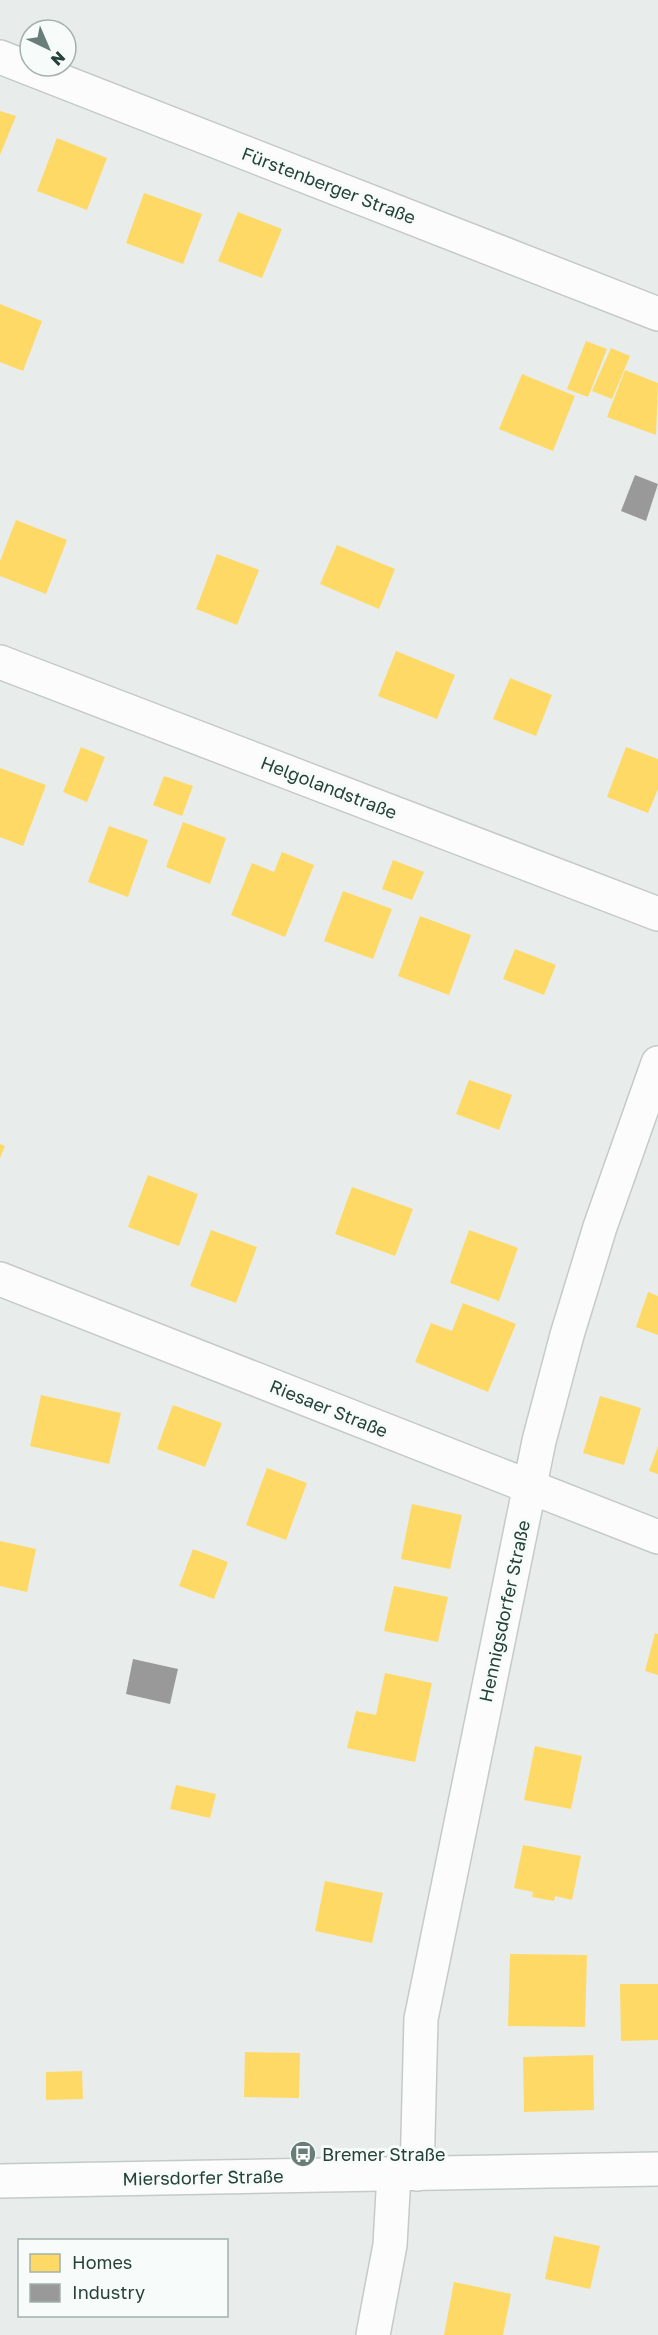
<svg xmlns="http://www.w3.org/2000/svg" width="658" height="2335" font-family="'Golos Text',sans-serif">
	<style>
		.homes { fill: #ffd966 }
		.industry { fill: #999 }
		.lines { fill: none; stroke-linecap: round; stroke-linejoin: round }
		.street-casing { stroke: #c5cac8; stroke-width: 36 }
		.secondary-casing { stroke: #c3cbc8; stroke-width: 36 }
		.street { stroke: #fcfcfc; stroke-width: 33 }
		.secondary { stroke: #fcfcfc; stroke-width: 33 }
		.labels { text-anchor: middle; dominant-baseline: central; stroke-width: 6; stroke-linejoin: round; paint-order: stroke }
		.street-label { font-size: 18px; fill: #24423a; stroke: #f7fbf9 }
		.poi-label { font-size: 18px; fill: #24423a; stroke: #f7fbf9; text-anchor: start }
	</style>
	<rect width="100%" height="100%" fill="#e8edeb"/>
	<!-- homes -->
	<g class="homes">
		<polygon points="0,111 16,116 0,155"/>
		<polygon points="57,138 107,158 87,210 37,191"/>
		<polygon points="144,193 202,214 183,264 126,243"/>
		<polygon points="238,212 282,229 262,278 218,261"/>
		<polygon points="0,304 42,321 23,371 0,362"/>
		<polygon points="586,341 607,349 588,397 567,389"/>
		<polygon points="611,348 630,356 612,399 592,391"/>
		<polygon points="625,370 658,383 656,435 607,417"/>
		<polygon points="522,374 575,396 553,451 499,429"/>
		<polygon points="16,520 67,540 46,594 0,576 0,561"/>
		<polygon points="337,545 395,569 379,609 320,584"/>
		<polygon points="217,554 259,570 237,625 196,609"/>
		<polygon points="396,651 455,675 437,719 378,696"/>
		<polygon points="510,678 552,695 536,736 493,719"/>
		<polygon points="81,747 105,757 87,802 63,792"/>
		<polygon points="626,747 658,759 658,789 648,813 607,797"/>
		<polygon points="0,768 46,785 23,846 0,837"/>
		<polygon points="164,776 193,786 182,816 153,805"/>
		<polygon points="183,822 226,838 210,884 166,867"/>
		<polygon points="109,826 148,840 128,897 88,882"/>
		<polygon points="282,852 314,865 285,937 231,915 252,863 274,872"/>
		<polygon points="393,860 424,872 412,900 382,889"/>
		<polygon points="343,891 392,909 373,959 324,941"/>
		<polygon points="420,916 471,935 449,995 398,976"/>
		<polygon points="515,949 556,965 544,995 503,979"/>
		<polygon points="469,1080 512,1095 499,1130 456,1114"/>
		<polygon points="0,1144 5,1146 0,1158"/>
		<polygon points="148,1175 198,1194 179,1246 128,1227"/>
		<polygon points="352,1187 413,1209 395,1256 335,1234"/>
		<polygon points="211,1230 257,1247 236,1303 190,1286"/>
		<polygon points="469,1230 518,1248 499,1301 450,1283"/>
		<polygon points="648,1292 658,1296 658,1335 636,1327"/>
		<polygon points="463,1303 516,1324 488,1392 415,1362 431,1323 452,1331"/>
		<polygon points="41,1395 121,1413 109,1464 30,1446"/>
		<polygon points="600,1396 641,1408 624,1465 583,1453"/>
		<polygon points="173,1405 222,1423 205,1467 157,1449"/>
		<polygon points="658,1446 658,1474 649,1471"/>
		<polygon points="267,1468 307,1483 286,1540 246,1525"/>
		<polygon points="412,1504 462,1515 450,1569 401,1559"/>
		<polygon points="0,1541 36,1549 27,1592 0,1586"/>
		<polygon points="193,1549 228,1562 214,1599 179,1586"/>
		<polygon points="394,1586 448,1597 438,1642 384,1631"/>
		<polygon points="655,1633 658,1634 658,1675 645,1671"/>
		<polygon points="385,1673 432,1683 415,1762 347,1748 356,1711 376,1715"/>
		<polygon points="535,1746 582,1756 571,1809 524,1800"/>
		<polygon points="176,1785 216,1794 210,1818 170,1809"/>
		<polygon points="523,1845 581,1856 572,1900 555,1896 554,1901 532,1897 533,1892 514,1888"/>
		<polygon points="325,1881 383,1893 372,1943 315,1931"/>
		<polygon points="510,1954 587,1955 585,2027 508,2026"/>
		<polygon points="620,1984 658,1984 658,2040 621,2041"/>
		<polygon points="245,2052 300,2053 299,2098 244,2097"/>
		<polygon points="593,2055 594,2110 524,2112 523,2057"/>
		<polygon points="82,2071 83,2099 46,2100 46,2072"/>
		<polygon points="554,2236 600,2246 590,2289 545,2279"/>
		<polygon points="454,2282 511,2294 503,2335 444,2335"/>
	</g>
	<!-- industry -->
	<g class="industry">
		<polygon points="635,475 658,484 646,521 621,511"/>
		<polygon points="133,1659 178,1669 170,1704 126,1694"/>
	</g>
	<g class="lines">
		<!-- street casing -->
		<g class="street-casing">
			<g id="street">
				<polyline points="0,57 658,314"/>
				<polyline points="0,662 658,914"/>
				<polyline points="0,1279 658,1537"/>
				<polyline points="417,2174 421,2019 539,1441 567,1335 600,1227 658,1063"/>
				<polyline points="373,2335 390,2245 394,2174"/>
			</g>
		</g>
		<!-- secondary casing -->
		<g class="secondary-casing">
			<polyline id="secondary" points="0,2181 658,2169"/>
		</g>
		<!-- street -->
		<use href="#street" class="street"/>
		<!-- secondary -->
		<use href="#secondary" class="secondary"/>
	</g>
	<!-- icons -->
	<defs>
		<g id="bus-disc" transform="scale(1.35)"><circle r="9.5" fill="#697e78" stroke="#f7fbf9"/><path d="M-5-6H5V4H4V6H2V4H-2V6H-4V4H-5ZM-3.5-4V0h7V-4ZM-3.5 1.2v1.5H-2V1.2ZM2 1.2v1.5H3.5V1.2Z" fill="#fff"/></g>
	</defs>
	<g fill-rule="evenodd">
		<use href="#bus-disc" x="303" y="2154"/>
	</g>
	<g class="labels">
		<!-- street labels -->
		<g class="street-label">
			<text transform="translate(329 185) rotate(21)">Fürstenberger Straße</text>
			<text transform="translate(329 787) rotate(21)">Helgolandstraße</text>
			<text transform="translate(329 1408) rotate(22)">Riesaer Straße</text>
			<text transform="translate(504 1611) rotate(-78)">Hennigsdorfer Straße</text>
			<text transform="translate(203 2177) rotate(-1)">Miersdorfer Straße</text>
		</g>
		<!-- poi labels -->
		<g class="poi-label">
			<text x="322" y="2154">Bremer Straße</text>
		</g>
	</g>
	<!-- legend -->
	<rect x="18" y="2239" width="210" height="78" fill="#f7fbf9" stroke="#a3b1ad" stroke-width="1.5"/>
	<rect x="30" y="2254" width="30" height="18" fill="#ffd966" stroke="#a3b1ad" stroke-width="1.5"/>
	<text x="72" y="2269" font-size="18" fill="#24423a">Homes</text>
	<rect x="30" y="2284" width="30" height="18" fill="#999999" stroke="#a3b1ad" stroke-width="1.5"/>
	<text x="72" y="2299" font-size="18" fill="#24423a">Industry</text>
	<!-- north arrow -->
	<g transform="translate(48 48) rotate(136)"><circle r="28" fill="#f7fbf9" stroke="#a3b1ad" stroke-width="1.5"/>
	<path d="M0-4.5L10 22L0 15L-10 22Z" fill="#697e78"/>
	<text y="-9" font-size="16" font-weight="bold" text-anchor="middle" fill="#24423a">N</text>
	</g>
</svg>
